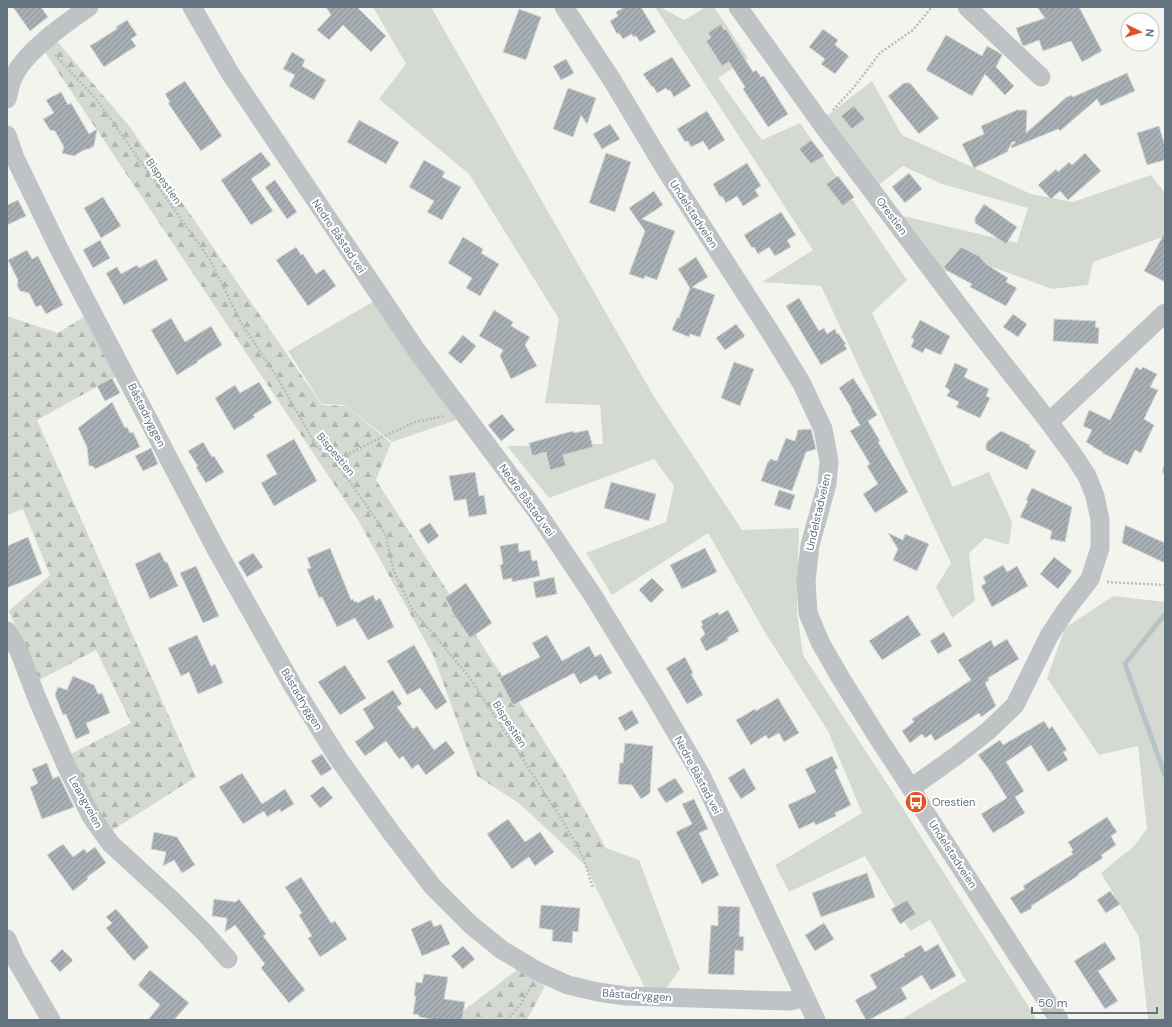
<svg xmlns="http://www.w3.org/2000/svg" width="1172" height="1027" font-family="'DM Sans',sans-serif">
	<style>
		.green { fill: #d4dad1 }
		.forest { fill: url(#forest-firs) }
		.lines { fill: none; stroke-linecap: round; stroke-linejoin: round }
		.stream { stroke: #b7c3c7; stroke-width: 5 }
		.building { fill: url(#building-hatch); stroke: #d5d5d2 }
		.path { stroke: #b9bbbd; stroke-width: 2.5; stroke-dasharray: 2 2; stroke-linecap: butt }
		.minor { stroke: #bfc3c6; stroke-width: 19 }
		.labels { text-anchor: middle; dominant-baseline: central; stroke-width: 4; stroke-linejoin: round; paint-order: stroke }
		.street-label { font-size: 11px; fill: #637380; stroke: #fff }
		.poi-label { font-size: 11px; fill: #637380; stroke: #fff; text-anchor: start }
	</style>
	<defs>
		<pattern id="forest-firs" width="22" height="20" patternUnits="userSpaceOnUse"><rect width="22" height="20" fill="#d4dad1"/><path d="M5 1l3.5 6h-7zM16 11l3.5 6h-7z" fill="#b0b5af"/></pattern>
		<pattern id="building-hatch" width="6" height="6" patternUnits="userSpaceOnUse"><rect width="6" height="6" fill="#a7afb4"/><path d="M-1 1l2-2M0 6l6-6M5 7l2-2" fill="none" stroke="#8c9398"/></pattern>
	</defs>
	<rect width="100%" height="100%" fill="#f4f4ef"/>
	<!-- green -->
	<g class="green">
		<polygon points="373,7 431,7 653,395 742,530 799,528 797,613 803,655 897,799 1037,1020 900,1020 966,981 930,920 910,931 865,856 789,892 775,865 862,813 828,731 766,634 708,533 612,595 586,553 666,522 674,486 654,459 549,498 507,446 603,444 600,405 545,403 559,319 469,174 379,99 406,64"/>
		<polygon points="655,7 660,7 684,20 706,7 714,7 748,58 718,78 762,140 800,123 907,280 872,313 953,487 989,472 1012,522 1009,545 985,538 969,553 975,601 952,618 936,587 951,563 821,286 762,282 813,250"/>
		<polygon points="872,81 902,135 1031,194 1073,202 1151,175 1165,193 1165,236 1093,262 1088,285 1052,289 968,258 942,274 895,214 1017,243 1028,208 942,184 903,166 875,188 824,118"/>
		<polygon points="376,300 456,420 392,442 345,405 322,404 288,351"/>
		<polygon points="1113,596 1165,602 1165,1020 1148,1020 1139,937 1101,873 1134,846 1147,829 1138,746 1099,755 1047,678 1065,628"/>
		<polygon points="606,848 639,860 680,969 665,990 648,994 585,865"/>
	</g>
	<!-- forest -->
	<g class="forest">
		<polygon points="57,41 130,127 322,405 346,406 391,443 376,480 562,769 606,848 585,865 520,804 477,776 433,655 358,520 44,51"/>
		<polygon points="88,314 122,373 37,420 196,777 108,833 71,754 131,723 96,650 38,681 9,611 50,575 23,509 7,515 7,316 58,333"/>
		<polygon points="517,970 545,986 527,1020 451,1020"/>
	</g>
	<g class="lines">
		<!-- stream -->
		<g class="stream">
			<polyline points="1165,469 1165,472"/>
			<polyline points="1165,614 1125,664 1165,775"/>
		</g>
	</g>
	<!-- building -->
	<g class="building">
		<polygon points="13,7 41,7 48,17 30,31"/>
		<polygon points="326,7 357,7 386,36 371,52 343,25 329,40 317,30 331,15"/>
		<polygon points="625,7 641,7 656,32 640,42 636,36 633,37 632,34 623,39 619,33 617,34 610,21 618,16 616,12"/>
		<polygon points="1037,7 1079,7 1102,51 1082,62 1071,41 1043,51 1039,40 1024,46 1022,44 1016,28 1045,18"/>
		<polygon points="519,9 541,17 526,60 503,52"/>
		<polygon points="127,20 137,35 131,39 136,46 104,67 90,46 117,29 116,27"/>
		<polygon points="721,24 724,30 726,29 753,72 756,70 761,77 764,76 788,114 768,127 743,89 745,87 729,62 722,66 706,41 711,38 708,33"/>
		<polygon points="823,29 838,40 835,45 849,56 835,74 821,64 825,59 809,47"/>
		<polygon points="946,35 982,56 987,46 998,52 1002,55 996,67 1014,86 1005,95 985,74 972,96 926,70"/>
		<polygon points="292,52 305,60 302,66 326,80 314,100 289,86 295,75 283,69"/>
		<polygon points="672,57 691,86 674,97 670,90 668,91 666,88 657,93 653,86 652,87 643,74"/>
		<polygon points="566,59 574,73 561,80 553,66"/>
		<polygon points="1127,73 1135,91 1101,106 1097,99 1060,131 1058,129 1012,148 1011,146 1016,142 1012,142 1007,152 974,168 962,144 984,134 981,126 1017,110 1027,110 1026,133 1068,96 1069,97 1071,95 1073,97"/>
		<polygon points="185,81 222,136 201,151 168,103 170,102 165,94"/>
		<polygon points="904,83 910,83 939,118 919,134 888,96"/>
		<polygon points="568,88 596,98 587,124 581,115 573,137 553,129"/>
		<polygon points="61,92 68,105 71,103 89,134 97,129 94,146 89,149 86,149 74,156 62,153 64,147 55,131 50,130 43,119 54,113 46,100"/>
		<polygon points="854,106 865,119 852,129 841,116"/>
		<polygon points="707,111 725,140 709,150 703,141 691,147 688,141 685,142 677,129"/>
		<polygon points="359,120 399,142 386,164 347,142"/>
		<polygon points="610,124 620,139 602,149 593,134"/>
		<polygon points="1159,126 1165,146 1165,160 1147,165 1137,133"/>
		<polygon points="811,140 824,156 811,164 799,149"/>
		<polygon points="261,152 271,165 251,179 273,211 251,225 221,180"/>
		<polygon points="606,153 631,162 615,212 589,203"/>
		<polygon points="1085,153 1101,171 1068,200 1060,191 1051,199 1038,185 1056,169 1058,172 1069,162 1072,165"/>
		<polygon points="424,160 445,172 442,177 461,187 442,220 427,212 434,201 409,187"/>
		<polygon points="747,163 761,186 755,190 759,196 743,206 737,196 726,203 722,196 720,197 713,184"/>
		<polygon points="909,173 922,189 905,203 892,187"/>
		<polygon points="838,176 854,197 843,206 826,184"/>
		<polygon points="275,180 297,212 287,219 265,187"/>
		<polygon points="654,191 663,205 642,219 675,231 657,280 645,276 644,279 629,274 645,231 629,208"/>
		<polygon points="103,197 121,226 101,238 84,208"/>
		<polygon points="18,200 26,216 7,225 7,205"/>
		<polygon points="984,204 1017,227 1006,244 975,223 975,218"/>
		<polygon points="781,212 796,235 787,240 791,247 775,256 769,247 758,254 754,247 752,248 744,235"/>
		<polygon points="1165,232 1165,282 1144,271"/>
		<polygon points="463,237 483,249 481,253 499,264 480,296 466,288 472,278 448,263"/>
		<polygon points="100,240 110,258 93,268 83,250"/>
		<polygon points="296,247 301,255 303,254 316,274 324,269 336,286 308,306 276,260"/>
		<polygon points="961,247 979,256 986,264 1008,278 1006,282 1017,288 1006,306 970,287 972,284 946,270 944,267"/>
		<polygon points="27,250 32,259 38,256 63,305 46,314 41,305 36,307 29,293 20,291 17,285 18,280 8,260"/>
		<polygon points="696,257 708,277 692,287 715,295 700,337 690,334 689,337 672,330 677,318 679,318 690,288 678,269"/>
		<polygon points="156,259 168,280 124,305 106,273 117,267 121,274 137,265 139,268"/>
		<polygon points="799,298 819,331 824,328 827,334 835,329 837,334 838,333 846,344 844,345 847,349 821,365 786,306"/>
		<polygon points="494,310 513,322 511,326 530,337 525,345 537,366 511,379 500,356 503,350 479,336"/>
		<polygon points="1013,314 1027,324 1018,337 1003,327"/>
		<polygon points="171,318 185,342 211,326 222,345 197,361 198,362 177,375 151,330"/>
		<polygon points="1054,319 1096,321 1095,327 1099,328 1098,344 1053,341"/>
		<polygon points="920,320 950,336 941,355 925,348 923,353 911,347 914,339 911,338"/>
		<polygon points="736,324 745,336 725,350 716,338"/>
		<polygon points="463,335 476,346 461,364 448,353"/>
		<polygon points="734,362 754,369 740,406 721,398"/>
		<polygon points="955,363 968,369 964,377 989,389 986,396 990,398 980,418 956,407 959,402 947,396 950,390 945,387"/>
		<polygon points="1136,367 1141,370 1143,367 1157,374 1150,387 1158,390 1144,419 1154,425 1141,453 1135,450 1128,465 1102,453 1103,452 1093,447 1093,446 1086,442 1092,430 1083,426 1089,410 1110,420"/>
		<polygon points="112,378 120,393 105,401 97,386"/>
		<polygon points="853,378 877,415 868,421 880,441 878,442 908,492 875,513 863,494 878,484 867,466 870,464 850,431 860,425 851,410 852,409 839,388"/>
		<polygon points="259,382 272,403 253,415 255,417 234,430 215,398 235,385 240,393"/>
		<polygon points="112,402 125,428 127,427 130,433 133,432 140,447 95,469 93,466 89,466 87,447 78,428"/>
		<polygon points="502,414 515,430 501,441 488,425"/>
		<polygon points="811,429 816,449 806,452 792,491 761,481 768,461 769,462 770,459 777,461 786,438 795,441 798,430"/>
		<polygon points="588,430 593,447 563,455 566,466 550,470 546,452 532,456 529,443 573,431 574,433"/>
		<polygon points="1001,431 1030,445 1029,447 1036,451 1027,470 986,450 986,444 988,441"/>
		<polygon points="294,439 317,481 274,506 261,483 277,474 266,455"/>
		<polygon points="203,442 212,457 214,456 224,472 206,483 196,467 198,466 188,451"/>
		<polygon points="151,448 158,464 143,471 135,456"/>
		<polygon points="475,472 479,496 484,495 487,514 469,517 466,499 454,501 449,476"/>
		<polygon points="611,482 656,494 649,521 604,508"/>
		<polygon points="1032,488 1072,507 1065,542 1050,539 1052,531 1020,517 1028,501 1026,500"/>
		<polygon points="779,490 795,495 790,510 774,505"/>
		<polygon points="430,523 439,536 428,544 419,530"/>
		<polygon points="1125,525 1165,543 1165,563 1122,543"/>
		<polygon points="888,533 903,540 905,534 929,544 917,571 893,560 898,549"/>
		<polygon points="28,537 42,574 7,588 7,546"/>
		<polygon points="518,543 519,552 530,550 532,561 537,560 540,576 512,582 512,578 503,580 500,565 503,564 500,546"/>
		<polygon points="330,548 351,600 353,599 354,602 356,601 357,603 373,595 376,601 380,598 394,627 368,640 355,618 337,627 322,597 319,598 307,569 311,568 307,558"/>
		<polygon points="705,548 717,572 682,589 670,565"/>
		<polygon points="160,552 165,562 167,562 178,586 150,599 135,564"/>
		<polygon points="253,553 263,567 247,577 238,562"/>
		<polygon points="1054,557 1072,571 1058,589 1040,574"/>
		<polygon points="1003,565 1007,572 1017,566 1028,586 992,607 981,586 986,583 983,577"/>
		<polygon points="196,566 219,616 203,623 180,573"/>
		<polygon points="554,577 557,594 536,598 533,582"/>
		<polygon points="652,578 664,590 651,603 639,590"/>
		<polygon points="466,583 492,623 470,638 451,610 452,609 445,598"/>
		<polygon points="728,610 739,631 727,638 728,640 706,651 700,639 705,634 701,626 703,625 701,621 718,612 719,615"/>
		<polygon points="908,615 921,635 882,660 869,641"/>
		<polygon points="944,632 952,646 938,654 930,641"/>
		<polygon points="197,635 211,666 215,664 223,683 198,694 189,672 181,676 168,648"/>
		<polygon points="547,635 562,661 589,646 595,657 601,654 612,673 599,680 596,675 580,684 574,673 513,705 499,678 540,657 532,643"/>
		<polygon points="1007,639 1019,659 988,678 989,680 985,683 996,706 981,717 979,713 935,741 931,734 925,738 922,734 910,743 902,731 914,722 912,719 971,680 958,660 991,640 994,647"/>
		<polygon points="414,645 447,702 436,710 420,688 407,695 387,661"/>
		<polygon points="685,657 693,673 691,674 703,695 687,704 666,668"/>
		<polygon points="345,665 366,698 340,715 318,682"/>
		<polygon points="73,676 94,685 98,694 102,693 110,713 86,723 90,733 76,739 66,714 63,715 55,695 58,687 67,690"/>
		<polygon points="393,690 402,704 397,707 413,729 417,726 434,750 446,741 455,753 426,775 418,764 412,769 403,756 399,759 386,741 365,756 355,742 374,728 363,709"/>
		<polygon points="778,698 799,733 784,742 779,733 768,739 766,735 751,745 736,720 755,709 756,711"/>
		<polygon points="632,710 639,723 625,731 618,718"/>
		<polygon points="1044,721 1049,729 1052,726 1067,750 1063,752 1068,760 1048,772 1031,745 1006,762 1024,791 1015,797 1025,813 993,833 981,814 1007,798 991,772 978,755 1000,740 1003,745"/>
		<polygon points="625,743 653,746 650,793 641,799 632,785 618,784 620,763 623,763"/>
		<polygon points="322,754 332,769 321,776 311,761"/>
		<polygon points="832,756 838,768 835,770 851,805 835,813 836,816 816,825 814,822 799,829 788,805 816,792 805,769"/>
		<polygon points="47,763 53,779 59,776 74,807 42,819 30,787 37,784 38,783 32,769"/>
		<polygon points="744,768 756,789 741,799 728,778"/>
		<polygon points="242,773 262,804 285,789 294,804 281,812 280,809 267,817 264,811 243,824 219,787"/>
		<polygon points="675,778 684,792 666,803 657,789"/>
		<polygon points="323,786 333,798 320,808 310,796"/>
		<polygon points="694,799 708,829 699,833 719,875 702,884 676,832 692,824 682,804"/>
		<polygon points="1107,817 1117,832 1111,836 1116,845 1101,855 1103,858 1078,874 1079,875 1031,906 1032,908 1021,914 1010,898 1025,889 1023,886 1073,854 1071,852 1073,850 1068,842"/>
		<polygon points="508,819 525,842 540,832 554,852 535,866 529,857 512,869 487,834"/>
		<polygon points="154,832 177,837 195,865 182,873 174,860 163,866 166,852 151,849"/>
		<polygon points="63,844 73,857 84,849 87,853 95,847 106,863 87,877 88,879 73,891 47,855"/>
		<polygon points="867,873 875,897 821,917 812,893"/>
		<polygon points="301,877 331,923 335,921 347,939 320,957 308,938 312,936 299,915 302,913 285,887"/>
		<polygon points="1110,891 1120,904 1106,913 1097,900"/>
		<polygon points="214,899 236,902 239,899 266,934 263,936 305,990 289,1003 261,968 265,964 235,925 225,932 227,918 212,916"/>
		<polygon points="907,900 916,914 900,924 891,909"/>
		<polygon points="541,905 580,908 578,932 573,931 572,943 552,941 553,930 539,928"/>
		<polygon points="718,906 740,907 739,936 744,937 743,951 735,950 734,975 708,974 711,925 718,926"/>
		<polygon points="116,909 149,947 134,961 106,928 112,923 106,917"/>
		<polygon points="431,920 434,927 441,924 450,944 422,956 411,929"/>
		<polygon points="824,923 834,939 815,951 805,935"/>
		<polygon points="1105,942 1116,959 1098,971 1118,1001 1105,1009 1074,961"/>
		<polygon points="938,944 956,976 931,990 922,975 901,988 907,999 869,1020 866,1020 855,1000 877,988 870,975 905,956 904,954 921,945 925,952"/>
		<polygon points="463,946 475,959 463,969 451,956"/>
		<polygon points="62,949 73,960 60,972 50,961"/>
		<polygon points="150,970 189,1003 174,1020 148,1020 160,1005 138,985"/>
		<polygon points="424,974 448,977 444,999 465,1002 462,1020 436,1020 419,1017 419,1015 413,1014 416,996 414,996 416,982 422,983"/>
	</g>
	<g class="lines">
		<!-- path -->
		<g class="path">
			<polyline points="55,55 97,100 210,260 243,326 277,377 317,447 335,461 376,519 386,536 394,572 412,609 470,678 564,823 583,857 593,888"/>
			<polyline points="833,110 855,86 880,53 913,30 932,7"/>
			<polyline points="335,461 380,438 415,422 444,416"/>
			<polyline points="1107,582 1165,585"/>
			<polyline points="507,1020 521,1004 531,986"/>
		</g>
		<!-- minor -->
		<g class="minor">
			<polyline points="192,7 230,73 417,351 535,509 592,594 654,695 701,775 816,1020"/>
			<polyline points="564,7 612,80 664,167 774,338 802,384 823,429 829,461 827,484 810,545 806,581 808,613 820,642 840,677 880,741 911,788 925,812 1059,1020"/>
			<polyline points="738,7 821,123 974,326 1049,422 1074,456 1087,476 1095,496 1100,520 1100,548 1090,579 1066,610 1049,636 1015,705 988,731 956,756 911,788"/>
			<polyline points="967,7 1041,77"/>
			<path d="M7,99C9,92 10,84 13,78C24,52 66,23 89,7"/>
			<polyline points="7,135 15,158 59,249 216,549 293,686 338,758 390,831 433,887 471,925 502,950 539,972 568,985 598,992 626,996 790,1001 805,997"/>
			<polyline points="1049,422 1165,313"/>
			<polyline points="7,631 19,651 36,696 65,763 91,816 110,843 173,901 205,933 228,959"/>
			<polyline points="7,939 15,958 51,1020"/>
		</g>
	</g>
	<!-- icons -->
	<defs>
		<g id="bus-disc" transform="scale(1.15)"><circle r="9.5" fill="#df5325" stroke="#fff"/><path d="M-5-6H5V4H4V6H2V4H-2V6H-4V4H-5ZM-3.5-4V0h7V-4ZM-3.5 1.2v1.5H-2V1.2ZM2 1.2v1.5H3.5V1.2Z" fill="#fff"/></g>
	</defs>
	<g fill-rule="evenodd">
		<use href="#bus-disc" x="916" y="802"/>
	</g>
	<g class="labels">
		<!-- street labels -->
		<g class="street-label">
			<text transform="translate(164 181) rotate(55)">Bispestien</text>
			<text transform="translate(694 214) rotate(57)">Undelstadveien</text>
			<text transform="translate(892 216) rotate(53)">Orestien</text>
			<text transform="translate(339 236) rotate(56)">Nedre Båstad vei</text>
			<text transform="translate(147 415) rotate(63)">Båstadryggen</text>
			<text transform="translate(336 454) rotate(50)">Bispestien</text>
			<text transform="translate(527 500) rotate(54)">Nedre Båstad vei</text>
			<text transform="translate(818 512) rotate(-77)">Undelstadveien</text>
			<text transform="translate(302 699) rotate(59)">Båstadryggen</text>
			<text transform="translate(510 724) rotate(57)">Bispestien</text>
			<text transform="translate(698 775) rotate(62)">Nedre Båstad vei</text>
			<text transform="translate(86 802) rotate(61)">Leangveien</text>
			<text transform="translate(953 854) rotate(57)">Undelstadveien</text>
			<text transform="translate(637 995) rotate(4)">Båstadryggen</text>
		</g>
		<!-- poi labels -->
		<g class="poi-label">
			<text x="932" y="802">Orestien</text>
		</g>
	</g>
	<!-- border -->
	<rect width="1172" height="1027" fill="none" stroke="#637380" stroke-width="16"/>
	<!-- north arrow -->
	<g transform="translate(1140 32) rotate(95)"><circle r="19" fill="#ffffff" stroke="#c1c7cc"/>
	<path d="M0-3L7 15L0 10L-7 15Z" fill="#df5325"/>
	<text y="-6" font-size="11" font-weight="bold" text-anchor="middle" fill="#637380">N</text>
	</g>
	<!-- scale -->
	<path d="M1032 1007v6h125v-6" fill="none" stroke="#637380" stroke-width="2"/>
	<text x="1038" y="1007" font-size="12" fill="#637380" stroke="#ffffff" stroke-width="3" paint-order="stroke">50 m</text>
</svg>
